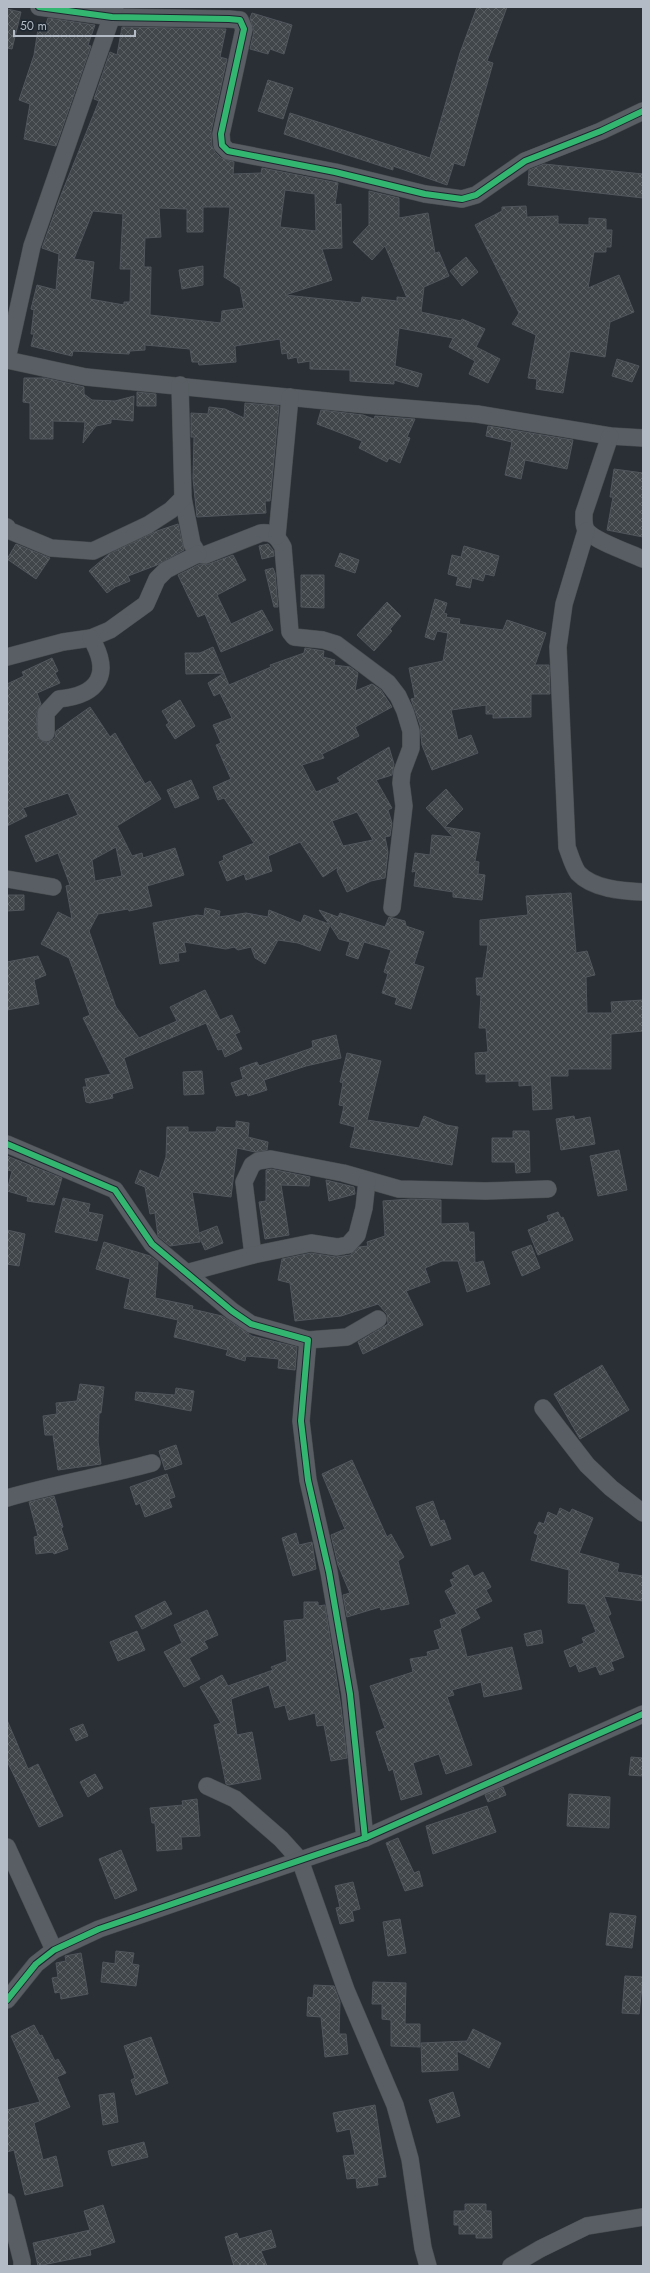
<svg xmlns="http://www.w3.org/2000/svg" width="650" height="2273" font-family="Jost,sans-serif">
	<style>
		.building { fill: url(#building-cross-hatch); stroke: #51565d; fill-rule: evenodd }
		.lines { fill: none; stroke-linecap: round; stroke-linejoin: round }
		.street-casing { stroke: #474b50; stroke-width: 18 }
		.street { stroke: #585e63; stroke-width: 17 }
		.cycleway-casing { stroke: #1d262f; stroke-width: 8 }
		.cycleway { stroke: #33b770; stroke-width: 6 }
	</style>
	<defs>
		<pattern id="building-cross-hatch" width="8" height="8" patternUnits="userSpaceOnUse"><rect width="8" height="8" fill="#41464b"/><path d="M0 0l8 8M0 8l8-8" fill="none" stroke="#5a5f63"/></pattern>
	</defs>
	<rect width="100%" height="100%" fill="#292f35"/>
	<!-- building -->
	<g class="building">
		<polygon points="477,7 507,7 487,61 493,63 464,166 454,163 447,185 393,166 393,170 284,134 290,113 430,158 460,53"/>
		<polygon points="7,9 21,12 12,49 7,48"/>
		<polygon points="252,13 292,25 284,54 270,49 268,54 250,49 254,31 250,18"/>
		<polygon points="48,18 95,25 88,45 91,46 56,146 24,139 30,104 19,100 34,55 38,29 44,30"/>
		<path d="M122,27L226,29L220,57L227,59L211,132L212,146L215,152L221,158L234,162L233,174L261,173L262,168L338,183L335,205L341,204L342,248L322,249L332,280L285,295L361,303L362,297L397,301V297L407,298L385,246L372,260L353,242L369,225V191L399,198V218L428,213L435,253L439,252L449,276L424,287L421,312L461,321L462,319L485,329L476,347L500,359L488,383L469,374L475,361L449,347L453,338L399,328L395,366L422,374L418,387L394,380V384L350,381V370L310,369V361L298,363L297,357L288,359L287,353L282,354L280,339L235,346L236,362L199,365L198,362H192L190,349L145,345V350L130,351L129,354L73,351L72,356L31,346L34,334H31L34,310L31,309L37,285L56,290L59,254L42,248L59,200L99,101L94,99L110,52L117,55ZM285,190L315,194L316,231L280,227ZM203,207H230L224,277L240,287L244,308L222,311L221,323L150,315L151,267H144L145,238L161,237L159,208L187,209V232H203ZM93,211L123,214L120,269H131L130,302H124V305L90,299L94,262L74,259Z"/>
		<polygon points="268,80 293,88 283,119 258,111"/>
		<polygon points="544,164 643,174 643,198 528,185 529,170"/>
		<polygon points="526,206 527,217 558,216 558,224 589,225 589,218 606,219 606,230 612,230 611,247 606,247 606,252 594,252 588,288 619,275 634,312 610,322 605,357 570,351 563,393 536,389 537,379 528,378 536,335 512,324 519,313 475,225 502,211 502,207"/>
		<polygon points="466,257 478,272 462,286 450,271"/>
		<polygon points="203,266 203,285 182,289 179,270"/>
		<polygon points="617,359 639,366 632,382 612,376"/>
		<polygon points="24,378 45,378 84,387 84,394 92,400 115,401 134,396 133,421 111,419 111,423 96,426 83,443 85,422 53,421 53,439 30,439 30,403 23,402"/>
		<polygon points="137,392 156,394 156,406 137,406"/>
		<polygon points="245,403 279,406 270,501 265,501 266,513 197,517 193,479 194,437 191,437 191,413 208,414 209,407 225,409 244,418"/>
		<polygon points="321,410 363,415 374,419 375,416 415,419 407,437 410,438 400,463 389,458 387,462 359,448 362,441 317,424"/>
		<polygon points="488,426 573,440 567,469 525,460 521,479 505,475 512,442 486,436"/>
		<polygon points="614,469 643,473 643,537 607,530 613,497 610,497"/>
		<polygon points="178,524 184,550 157,565 128,576 130,581 115,587 107,593 89,571 109,554 157,531"/>
		<polygon points="16,544 50,558 36,579 7,559"/>
		<polygon points="268,544 273,550 274,556 262,559 259,546"/>
		<polygon points="464,546 499,556 494,576 485,574 483,581 472,578 470,588 456,585 458,577 448,574 452,555 461,557"/>
		<polygon points="340,553 359,560 355,573 335,566"/>
		<polygon points="233,555 246,580 217,595 231,624 262,610 273,630 221,652 205,614 198,617 178,575 200,564 209,564"/>
		<polygon points="273,568 275,573 278,607 274,607 265,570"/>
		<polygon points="301,575 324,575 324,608 301,607"/>
		<polygon points="435,599 447,603 444,613 447,614 446,617 460,619 459,624 503,630 507,620 546,633 535,665 549,665 550,694 531,694 531,717 493,718 493,714 486,714 486,705 451,710 458,740 471,735 478,753 432,770 422,745 420,725 411,699 415,698 409,668 443,661 448,633 437,631 434,640 425,637"/>
		<polygon points="387,602 401,616 390,629 392,631 374,651 357,635"/>
		<polygon points="213,647 224,673 186,674 185,653 200,653"/>
		<path d="M305,648L324,651L323,657L335,660L334,665L350,667L358,673L355,691L372,684L381,690L392,707L355,727L359,736L322,754L324,758L302,765L316,792L340,782L337,778L389,747L394,764L392,775L376,780L392,808L388,810L392,823L390,836L385,837L388,852L385,878L371,881L347,892L337,871L338,867L323,877L300,842L268,856L272,871L246,880L244,874L227,881L219,862L224,860L223,856L254,843L224,798L218,800L213,787L231,779L216,745L221,743L213,725L232,718L220,693L214,696L208,683L224,673L229,685L271,667L270,665L304,653ZM357,812L373,840L343,846L332,821Z"/>
		<path d="M52,658L58,671L55,673L60,683L37,693L41,704L36,713L38,738L46,743L51,741L55,738L56,731L90,707L110,737L115,733L145,784L150,781L161,799L117,826L132,856L142,853L143,858L175,848L184,875L147,886L152,906L129,911L128,909L98,914L89,931L116,1007L139,1038L177,1021L170,1007L205,990L220,1020L232,1015L240,1032L235,1034L242,1049L225,1057L222,1049L218,1050L206,1023L124,1058L133,1088L112,1094L113,1098L90,1103L86,1102L83,1087H87L85,1079L111,1074L83,1018L90,1015L69,958L41,944L58,912L72,919L66,886L70,885L58,853L36,862L25,836L78,815L68,793L23,808L27,816L7,826V684L24,676L22,672ZM116,847L122,876L95,881L92,860Z"/>
		<polygon points="180,700 195,726 175,739 166,725 169,723 162,711"/>
		<polygon points="191,780 199,798 175,808 167,790"/>
		<polygon points="446,789 463,809 445,827 480,833 475,861 479,862 478,874 485,875 482,900 453,897 453,892 414,886 416,871 412,872 415,853 430,855 432,835 453,837 426,808"/>
		<polygon points="571,893 576,953 587,951 595,975 586,977 587,1013 612,1013 611,1002 643,1000 643,1031 611,1034 611,1069 568,1069 568,1076 550,1076 552,1109 533,1110 532,1085 519,1086 519,1081 486,1082 486,1074 476,1074 475,1053 488,1052 486,1028 479,1028 481,995 477,995 476,978 483,978 488,945 480,945 480,920 528,915 526,896"/>
		<polygon points="7,895 24,895 24,910 7,911"/>
		<polygon points="205,908 220,911 219,917 246,913 268,917 269,910 301,923 304,915 329,924 319,910 338,917 340,913 385,927 389,917 405,921 406,926 424,932 414,964 424,967 411,1009 395,1004 397,998 382,993 388,974 384,972 391,950 364,942 358,959 346,955 350,942 339,939 330,925 320,951 298,943 278,940 265,964 255,958 251,947 238,950 234,947 226,949 184,942 186,952 178,953 179,961 160,964 153,923 197,915 204,916"/>
		<polygon points="38,956 46,975 34,980 39,1004 7,1010 7,962"/>
		<polygon points="336,1035 341,1058 306,1066 264,1080 267,1090 248,1096 247,1093 236,1096 231,1083 243,1079 240,1068 257,1062 259,1066 309,1049 313,1047 312,1041"/>
		<polygon points="347,1053 381,1061 367,1120 419,1128 424,1116 446,1125 458,1127 452,1165 350,1147 355,1127 340,1123 344,1106 339,1105 343,1083 340,1082"/>
		<polygon points="202,1071 204,1094 184,1095 183,1072"/>
		<polygon points="574,1116 575,1120 590,1117 595,1144 561,1150 556,1119"/>
		<polygon points="236,1121 249,1123 248,1137 268,1142 267,1150 255,1152 237,1148 231,1197 192,1192 199,1233 217,1226 223,1243 205,1250 199,1236 200,1242 170,1246 158,1236 155,1213 150,1214 145,1187 135,1183 140,1170 159,1178 166,1157 167,1127 188,1127 188,1132 216,1132 217,1127 236,1128"/>
		<polygon points="513,1131 529,1131 530,1172 516,1173 515,1162 492,1162 492,1138 513,1138"/>
		<polygon points="619,1150 627,1190 598,1196 590,1156"/>
		<polygon points="7,1156 62,1178 54,1205 27,1201 28,1197 7,1191 12,1171 7,1170"/>
		<polygon points="271,1169 310,1177 309,1186 281,1185 289,1235 265,1239 259,1202 266,1201 266,1170"/>
		<polygon points="326,1180 354,1187 355,1194 329,1201"/>
		<polygon points="63,1198 90,1204 88,1212 103,1215 97,1241 55,1232"/>
		<polygon points="411,1199 441,1200 441,1224 468,1223 469,1232 474,1232 475,1263 483,1261 490,1284 467,1292 458,1261 442,1261 425,1268 430,1282 406,1291 423,1325 363,1354 358,1342 388,1324 387,1314 378,1304 341,1316 295,1321 290,1283 278,1280 282,1259 311,1253 336,1257 350,1255 359,1247 368,1246 367,1242 385,1236 383,1201"/>
		<polygon points="558,1212 561,1218 563,1217 573,1240 538,1255 528,1230 549,1221 547,1216"/>
		<polygon points="7,1230 25,1234 19,1266 7,1264"/>
		<polygon points="104,1242 150,1256 158,1262 155,1298 193,1306 192,1309 222,1316 252,1336 297,1347 295,1370 278,1368 279,1359 246,1356 245,1361 226,1355 228,1350 174,1337 178,1320 124,1308 130,1279 96,1269"/>
		<polygon points="531,1245 540,1268 522,1276 512,1252"/>
		<polygon points="602,1365 629,1410 580,1439 554,1394"/>
		<polygon points="80,1384 104,1387 101,1413 99,1413 98,1441 101,1464 58,1470 53,1435 45,1435 43,1416 57,1414 56,1403 77,1401"/>
		<polygon points="176,1388 194,1391 191,1411 135,1400 136,1392 175,1395"/>
		<polygon points="176,1445 182,1464 165,1470 159,1451"/>
		<polygon points="352,1460 387,1537 391,1534 404,1557 398,1561 409,1604 381,1610 380,1607 347,1617 343,1595 350,1593 338,1565 331,1535 345,1529 322,1474"/>
		<polygon points="167,1474 175,1497 169,1499 172,1507 145,1517 140,1503 136,1505 130,1487"/>
		<polygon points="54,1496 63,1527 61,1528 68,1549 54,1554 53,1552 36,1554 34,1537 38,1536 29,1502"/>
		<polygon points="433,1501 440,1521 444,1520 451,1539 431,1546 416,1507"/>
		<polygon points="560,1508 570,1513 572,1509 593,1518 579,1553 619,1564 617,1572 643,1576 643,1601 604,1596 611,1614 608,1616 624,1657 611,1662 614,1670 600,1675 596,1666 579,1672 576,1664 570,1667 564,1651 584,1643 582,1638 596,1632 585,1604 568,1603 569,1570 531,1560 538,1535 534,1533 539,1522 544,1524 548,1512 557,1516"/>
		<polygon points="296,1533 299,1545 312,1542 316,1569 293,1576 282,1538"/>
		<polygon points="468,1565 474,1577 483,1572 491,1587 486,1590 492,1601 475,1609 480,1618 460,1629 467,1657 512,1647 522,1689 484,1697 481,1682 452,1690 454,1695 447,1697 472,1765 446,1774 439,1754 413,1763 422,1794 401,1800 393,1769 389,1771 376,1732 385,1728 370,1686 413,1672 410,1659 428,1656 427,1652 440,1649 434,1631 442,1628 440,1620 457,1614 445,1591 453,1586 450,1580 455,1578 452,1573"/>
		<polygon points="165,1601 172,1614 142,1629 135,1616"/>
		<polygon points="304,1602 318,1602 318,1606 325,1605 341,1707 347,1758 331,1761 324,1725 317,1726 315,1713 289,1720 285,1705 275,1708 269,1685 231,1699 237,1735 252,1732 261,1779 229,1785 226,1784 214,1725 221,1723 200,1687 222,1675 228,1686 273,1670 271,1667 287,1661 284,1621 304,1619"/>
		<polygon points="207,1610 218,1635 204,1641 208,1648 189,1658 200,1679 184,1687 164,1652 182,1643 174,1625"/>
		<polygon points="541,1630 543,1643 527,1646 524,1634"/>
		<polygon points="137,1631 145,1650 118,1661 110,1642"/>
		<polygon points="7,1720 28,1769 38,1764 63,1816 39,1827 7,1761"/>
		<polygon points="83,1724 88,1736 76,1741 70,1729"/>
		<polygon points="631,1757 643,1758 643,1776 629,1775"/>
		<polygon points="95,1774 103,1788 88,1797 80,1782"/>
		<polygon points="503,1787 506,1795 488,1802 485,1795"/>
		<polygon points="569,1794 610,1797 609,1828 567,1826"/>
		<polygon points="197,1799 200,1836 181,1837 182,1849 157,1851 155,1823 152,1823 150,1808 183,1805 182,1801"/>
		<polygon points="487,1806 496,1832 433,1854 426,1826"/>
		<polygon points="398,1838 414,1873 419,1871 423,1886 405,1891 386,1843"/>
		<polygon points="121,1850 137,1890 115,1899 99,1859"/>
		<polygon points="353,1882 360,1909 352,1911 354,1921 340,1924 336,1908 340,1907 335,1886"/>
		<polygon points="610,1913 636,1916 632,1948 606,1945"/>
		<polygon points="400,1919 406,1953 388,1956 383,1922"/>
		<polygon points="116,1951 134,1953 132,1964 139,1965 136,1986 101,1982 103,1962 115,1964"/>
		<polygon points="81,1953 88,1994 61,1999 60,1992 55,1993 52,1978 58,1977 56,1963 66,1961 65,1956"/>
		<polygon points="625,1976 643,1977 639,2014 622,2013"/>
		<polygon points="373,1982 406,1983 405,2024 420,2024 420,2047 391,2046 391,2020 382,2019 382,2004 372,2004"/>
		<polygon points="314,1985 334,1986 340,2002 339,2034 346,2034 348,2054 325,2057 321,2017 307,2016 308,1997 313,1998"/>
		<polygon points="34,2025 40,2036 42,2035 55,2061 58,2059 66,2073 57,2077 70,2107 34,2123 43,2160 56,2156 63,2186 25,2195 14,2150 7,2152 7,2110 40,2102 11,2036"/>
		<polygon points="473,2029 501,2043 489,2068 457,2051 458,2070 422,2072 421,2043 467,2041"/>
		<polygon points="151,2037 168,2083 136,2095 131,2080 135,2078 124,2046"/>
		<polygon points="453,2092 460,2116 437,2123 429,2100"/>
		<polygon points="114,2093 118,2122 103,2125 99,2095"/>
		<polygon points="375,2105 386,2177 377,2178 378,2185 357,2188 356,2178 347,2179 343,2156 355,2155 350,2129 337,2132 333,2113"/>
		<polygon points="144,2142 148,2157 112,2166 108,2151"/>
		<polygon points="465,2204 486,2204 486,2211 491,2211 492,2238 476,2238 476,2234 459,2234 459,2225 454,2225 454,2211 465,2211"/>
		<polygon points="103,2205 115,2242 90,2250 91,2255 38,2266 33,2243 90,2230 84,2211"/>
		<polygon points="271,2230 276,2247 261,2251 267,2266 234,2266 225,2237 237,2233 239,2239"/>
	</g>
	<g class="lines">
		<!-- street casing -->
		<g class="street-casing">
			<g id="street">
				<polyline points="39,7 112,17 229,19 240,20 244,29 221,134 222,145 228,151 335,172 425,194 462,199 476,195 525,161 601,131 643,111"/>
				<polyline points="7,359 32,246 115,7"/>
				<polyline points="7,360 86,377 367,405 477,414 610,436 643,438"/>
				<path d="M610,436L584,513C584,519 583,526 587,531C595,541 630,553 643,559"/>
				<path d="M183,498L192,544L198,554L205,555L261,533C273,532 277,536 283,547L290,632L294,637L323,640L336,644L388,683L398,696L405,711L411,731V748L402,772L401,783L404,806L392,908"/>
				<polyline points="7,527 8,530 51,548 93,551 148,525 171,510 183,498 180,385"/>
				<path d="M586,531L564,604L558,647L567,847C570,855 573,866 578,873C593,889 622,891 643,892"/>
				<polyline points="277,536 290,397"/>
				<polyline points="7,657 63,642 91,638 110,630 146,604 157,579 166,570 198,554"/>
				<path d="M46,733V713L59,699C99,695 112,674 91,638"/>
				<polyline points="7,879 53,887"/>
				<polyline points="7,1144 115,1190 152,1244 232,1311 251,1324 308,1340 301,1421 308,1480 329,1572 350,1694 365,1838"/>
				<polyline points="253,1255 244,1182 252,1165 258,1161 271,1159 343,1173 399,1189 486,1191 548,1189"/>
				<polyline points="186,1273 253,1255 311,1243 337,1247 348,1245 357,1235 364,1208 367,1181"/>
				<polyline points="308,1340 347,1337 378,1319"/>
				<polyline points="543,1408 587,1465 611,1488 643,1513"/>
				<path d="M7,1498C55,1484 104,1476 152,1463"/>
				<polyline points="207,1786 235,1799 281,1839 300,1860 346,1990 395,2105 410,2159 423,2248 428,2266"/>
				<polyline points="7,1847 54,1950"/>
				<polyline points="7,2000 36,1964 54,1950 99,1929 365,1838 643,1714"/>
				<polyline points="7,2202 22,2261 22,2266"/>
				<polyline points="511,2266 540,2249 587,2226 643,2217"/>
			</g>
		</g>
		<!-- street -->
		<use href="#street" class="street"/>
		<!-- cycleway casing -->
		<g class="cycleway-casing">
			<g id="cycleway">
				<polyline points="39,7 112,17 229,19 240,20 244,29 221,134 222,145 228,151 335,172 425,194 462,199 476,195 525,161 601,131 643,111"/>
				<polyline points="7,1144 115,1190 152,1244 232,1311 251,1324 308,1340 301,1421 308,1480 329,1572 350,1694 365,1838"/>
				<polyline points="7,2000 36,1964 54,1950 99,1929 365,1838 643,1714"/>
			</g>
		</g>
		<!-- cycleway -->
		<use href="#cycleway" class="cycleway"/>
	</g>
	<!-- border -->
	<rect width="650" height="2273" fill="none" stroke="#b3bcc6" stroke-width="16"/>
	<!-- scale -->
	<path d="M14 30v6h121v-6" fill="none" stroke="#b3bcc6" stroke-width="2"/>
	<text x="20" y="30" font-size="12" fill="#b3bcc6" stroke="#1d262f" stroke-width="3" paint-order="stroke">50 m</text>
</svg>
